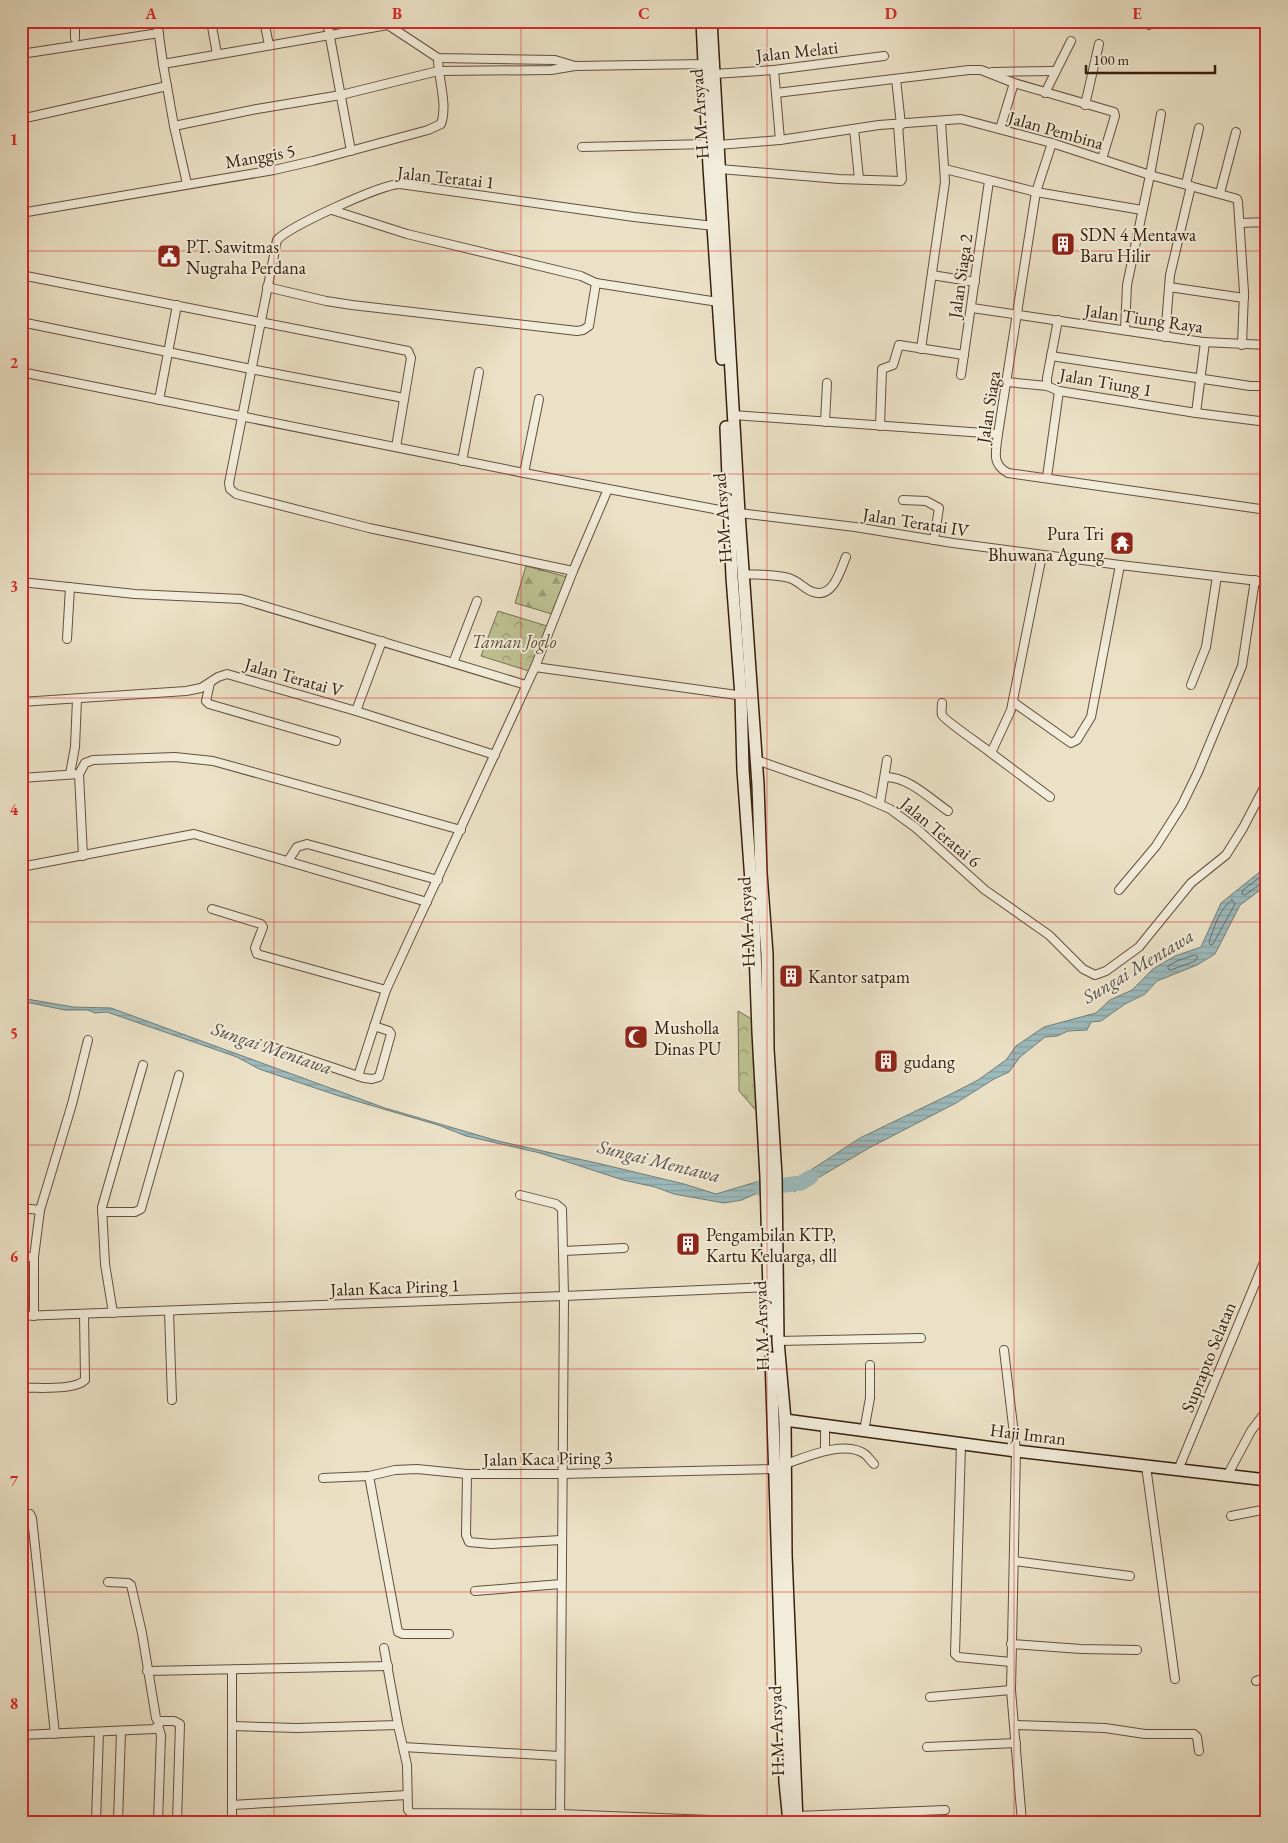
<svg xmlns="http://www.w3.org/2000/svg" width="1288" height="1843" font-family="'EB Garamond',serif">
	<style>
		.forest { fill: url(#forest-firs); stroke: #7a7050 }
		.park { fill: url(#park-crowns); stroke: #7a7050 }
		.water { fill: url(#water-rules); stroke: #737d78 }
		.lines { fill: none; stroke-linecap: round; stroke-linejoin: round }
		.shore { stroke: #696e66; stroke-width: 1 }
		.river { stroke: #9cbbbe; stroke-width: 15 }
		.street-casing { stroke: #63503d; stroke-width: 10 }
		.secondary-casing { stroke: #36200f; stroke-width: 14 }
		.street { stroke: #f2ecda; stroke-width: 8 }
		.secondary { stroke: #f2ecda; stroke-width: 11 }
		.grid { fill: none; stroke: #d62828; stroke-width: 1; stroke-opacity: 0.55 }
		.labels { text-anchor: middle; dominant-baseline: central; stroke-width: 4; stroke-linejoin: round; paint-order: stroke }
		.street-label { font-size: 18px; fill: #36200f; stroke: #f2ecda }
		.poi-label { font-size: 18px; fill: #36200f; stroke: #f2ecda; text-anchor: start }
		.park-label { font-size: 18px; font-style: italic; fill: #5e5036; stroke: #f2ecda }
		.water-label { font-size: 19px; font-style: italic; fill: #554e44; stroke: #f2ecda }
		.neatline { fill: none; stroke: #d62828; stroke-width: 2 }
		.grid-label { font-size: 16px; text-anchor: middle; font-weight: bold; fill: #d62828 }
	</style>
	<defs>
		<pattern id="forest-firs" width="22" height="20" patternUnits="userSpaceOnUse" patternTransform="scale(1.25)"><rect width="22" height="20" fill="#bdc191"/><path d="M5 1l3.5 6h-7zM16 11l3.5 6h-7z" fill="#9a9c75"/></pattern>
		<pattern id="park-crowns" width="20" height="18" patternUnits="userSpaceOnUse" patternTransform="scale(1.25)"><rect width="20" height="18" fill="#bdc191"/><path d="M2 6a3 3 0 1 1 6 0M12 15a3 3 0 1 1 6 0" fill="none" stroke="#9a9c75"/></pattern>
		<pattern id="water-rules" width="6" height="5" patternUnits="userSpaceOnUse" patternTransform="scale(1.25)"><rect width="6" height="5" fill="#9cbbbe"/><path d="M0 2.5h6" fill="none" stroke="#87a0a2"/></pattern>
	</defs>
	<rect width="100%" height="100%" fill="#ebe1c6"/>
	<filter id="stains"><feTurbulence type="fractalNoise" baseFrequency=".004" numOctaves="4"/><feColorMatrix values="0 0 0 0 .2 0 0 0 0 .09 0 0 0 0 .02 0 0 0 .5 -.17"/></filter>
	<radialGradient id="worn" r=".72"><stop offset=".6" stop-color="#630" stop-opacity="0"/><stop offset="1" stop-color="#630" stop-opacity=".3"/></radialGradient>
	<!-- forest -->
	<polygon class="forest" points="526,566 567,577 552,614 515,603"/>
	<!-- park -->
	<g class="park">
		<polygon points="498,611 547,626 529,671 481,656"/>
		<polygon points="738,1011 755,1021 760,1115 739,1091"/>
	</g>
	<!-- water -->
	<g class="water">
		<polygon points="1267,866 1267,885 1240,905 1215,954 1197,965 1157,981 1145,994 1125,1004 1101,1021 1091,1022 1087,1030 1068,1031 1057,1036 1045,1037 1020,1057 1009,1072 994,1079 956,1103 869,1148 794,1192 794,1181 860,1138 953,1093 978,1080 1006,1060 1016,1046 1044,1027 1096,1013 1110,1000 1132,990 1153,969 1175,956 1201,947 1221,903"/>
		<polygon points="21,998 73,1007 111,1008 385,1108 498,1141 601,1164 684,1184 716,1194 763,1180 763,1193 755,1194 742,1200 724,1203 674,1194 655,1187 623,1180 540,1153 466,1136 438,1125 339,1096 259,1069 237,1057 107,1012 95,1013 88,1010 65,1010 21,1001"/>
	</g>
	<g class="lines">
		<!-- shore -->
		<g class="shore">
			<polyline points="1267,872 1243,890 1242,894 1245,895 1262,883 1267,882"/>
			<path d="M1232,900L1235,904L1213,944L1210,945L1209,942C1214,928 1219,909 1232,900Z"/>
			<polygon points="1195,955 1198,957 1195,961 1171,970 1168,969 1168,966 1177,961"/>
		</g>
		<!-- river -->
		<polyline class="river" points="761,1188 801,1183 811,1177"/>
		<!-- street casing -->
		<g class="street-casing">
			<g id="street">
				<polyline points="157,21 163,64 388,25 438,58 555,60 575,66"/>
				<polyline points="211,21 217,54"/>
				<polyline points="264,21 269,45"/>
				<polyline points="327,21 351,151"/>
				<polyline points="1149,21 1149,25"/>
				<polyline points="711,25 749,21"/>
				<polyline points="75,38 75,21"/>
				<polyline points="21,54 159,33"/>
				<polyline points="163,64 174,126 187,184"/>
				<polyline points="774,70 780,140"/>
				<polyline points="992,72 1055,71"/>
				<polyline points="714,74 774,70 884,56"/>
				<polyline points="896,79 901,125"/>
				<polyline points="776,93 969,70 981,70 1014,83 1114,112 1115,116 1102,159"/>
				<polyline points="1045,93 1071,41"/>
				<polyline points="1085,105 1099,44"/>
				<polyline points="21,119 167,86"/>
				<polyline points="174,126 257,109 341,95 438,71 551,70 575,66 705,64"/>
				<polyline points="854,129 859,179"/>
				<polyline points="1000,129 1014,83"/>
				<path d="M1052,143L1036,192L998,434C996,451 991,464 1008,473L1267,510"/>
				<polyline points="718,145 780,140 879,125 961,119 1052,143 1150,175 1234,198 1237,199 1238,202 1244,292 1242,345"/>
				<polyline points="582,147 708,144"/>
				<polyline points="720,169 839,179 901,181 902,179 898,125"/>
				<polyline points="945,169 1036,192 1142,210"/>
				<polyline points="1186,184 1199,128"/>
				<polyline points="1220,193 1236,132"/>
				<polyline points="332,210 407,234 581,276 596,283 718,302"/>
				<path d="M21,213L274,170L313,161L428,130L441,124C448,104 438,79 438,58"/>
				<polyline points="1240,223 1267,222"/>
				<polyline points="21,275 408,351 411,358 396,447"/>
				<polyline points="932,275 975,282"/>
				<polyline points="267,287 326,301 352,305 577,331 583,330 589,326 596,283"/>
				<polyline points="1169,287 1244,298"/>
				<polyline points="972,308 1203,342 1267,345"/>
				<polyline points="1058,320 1047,378 1047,386 1059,391 1196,413 1267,422"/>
				<polyline points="21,322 251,369 404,398"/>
				<polyline points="1125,330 1127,285 1150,175 1161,114"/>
				<polyline points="1165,337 1170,275 1191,186"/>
				<polyline points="921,349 945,182 941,122"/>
				<polyline points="1051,356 1250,386 1267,386"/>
				<polyline points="21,372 524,473 730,512"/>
				<polyline points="961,375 989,181"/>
				<polyline points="1007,382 1047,386"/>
				<polyline points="159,400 177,305"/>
				<polyline points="1196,413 1205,342"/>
				<polyline points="733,415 998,434"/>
				<polyline points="825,422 827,383"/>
				<polyline points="880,426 882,369 893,365 899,345 964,355"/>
				<polyline points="462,461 479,372"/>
				<polyline points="524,473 539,399"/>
				<polyline points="1047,477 1059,391"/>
				<polyline points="903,500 926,501 939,508 934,540"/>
				<polyline points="739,513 855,527 953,543 1120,565 1267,582"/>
				<polyline points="1042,555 1011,710 991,753 1050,797"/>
				<path d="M573,571L369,528L236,494L230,489L229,483L277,240C290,226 382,184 400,184L634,217L714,226"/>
				<path d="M743,574C758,575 775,574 789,578C799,581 804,589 813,592C833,599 840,571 846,557"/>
				<polyline points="21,582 135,594 241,599 526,685"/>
				<polyline points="67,639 70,587"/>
				<polyline points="453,663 477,601"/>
				<polyline points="535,667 573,571 608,489"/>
				<polyline points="210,683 206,701 209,704 336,741"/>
				<polyline points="1191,685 1206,647 1217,576"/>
				<polyline points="21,702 186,691 201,688 218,677 227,674 356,711 495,755"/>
				<polyline points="1013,702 1071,743 1077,740 1091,717 1120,565"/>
				<path d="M942,703C942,706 941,712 942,715C944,720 984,747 991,753"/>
				<polyline points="356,711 382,641"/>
				<polyline points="756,760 860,796 890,809 916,828 985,890 1049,935 1083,969 1095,975 1106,971 1139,947 1191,883 1226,855 1243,828 1267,782"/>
				<polyline points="70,774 75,747 77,699"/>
				<polyline points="79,774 83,856"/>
				<path d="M885,777C909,777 929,798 948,811"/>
				<polyline points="21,778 79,774 85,763 93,760 175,757 213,761 461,830"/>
				<polyline points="880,803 887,760"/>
				<polyline points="288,861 297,847 307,844 438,880"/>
				<polyline points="21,867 194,834 427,902"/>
				<polyline points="1119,890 1156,846 1182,805 1198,772 1242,666 1255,580"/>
				<polyline points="212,909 261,924 263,927 255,948 257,954 386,990"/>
				<polyline points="269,1046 364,1078 372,1079 379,1077 391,1034 389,1031 374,1026"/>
				<polyline points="358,1076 386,990 535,667 744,696"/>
				<polyline points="520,1195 556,1204 562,1209 564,1296 560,1822"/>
				<polyline points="21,1208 40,1210"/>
				<polyline points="102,1212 135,1212 141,1209 179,1075"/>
				<polyline points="564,1251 624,1248"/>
				<polyline points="21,1257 34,1257"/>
				<polyline points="169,1311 172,1400"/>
				<polyline points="113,1313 105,1264 102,1207 143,1065"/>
				<polyline points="21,1316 564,1296 769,1287"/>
				<polyline points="34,1316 34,1257 40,1210 72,1104 88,1040"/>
				<polyline points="778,1341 921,1338"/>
				<polyline points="1004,1350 1016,1451 1011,1690 1022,1822"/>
				<path d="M21,1388C37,1387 74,1391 85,1380L84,1314"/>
				<polyline points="825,1426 825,1451"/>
				<polyline points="864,1431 870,1398 870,1365"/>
				<polyline points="961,1444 955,1654 958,1657 1011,1662"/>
				<path d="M786,1464C806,1457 846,1439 866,1455C868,1457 871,1461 874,1464"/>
				<polyline points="1146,1466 1175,1679"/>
				<polyline points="1178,1470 1267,1255"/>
				<polyline points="467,1474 466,1535 469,1542 491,1544 561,1540"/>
				<polyline points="369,1476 398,1632 403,1634 449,1634"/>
				<polyline points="1227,1476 1251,1431 1267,1410"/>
				<polyline points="323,1478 369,1476 395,1470 417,1469 467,1474 561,1474 774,1469"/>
				<polyline points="21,1515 30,1514 32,1518 55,1734"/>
				<polyline points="1231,1516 1267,1509"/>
				<polyline points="1014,1561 1130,1576"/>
				<polyline points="108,1582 128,1583 131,1585 142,1633 156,1718 158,1721 174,1721 180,1724 177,1822"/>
				<polyline points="475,1591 561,1584"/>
				<polyline points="1011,1644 1081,1649 1137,1650"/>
				<polyline points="384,1648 398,1725 407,1765 408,1810 411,1813 560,1814 760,1822"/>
				<polyline points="232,1670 232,1822"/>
				<polyline points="147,1671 388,1666"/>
				<polyline points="1256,1681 1267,1677"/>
				<polyline points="930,1697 1011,1690"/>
				<polyline points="1015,1725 1105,1728 1145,1734 1194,1734 1197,1737 1199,1751"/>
				<polyline points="233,1726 297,1728 398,1725"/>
				<polyline points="21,1735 154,1729 158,1726 161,1721"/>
				<polyline points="403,1747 559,1756"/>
				<polyline points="927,1747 1016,1743"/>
				<polyline points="232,1805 407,1795"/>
				<polyline points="797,1816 945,1810"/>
				<polyline points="96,1822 99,1732"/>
				<polyline points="118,1822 121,1731"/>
				<polyline points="158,1822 161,1735 158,1726"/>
			</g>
		</g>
		<!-- secondary casing -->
		<g class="secondary-casing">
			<g id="secondary">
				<polyline points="702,21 709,167 722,359"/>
				<polyline points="711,21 739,513 758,785 761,873 767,954 768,1049 776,1176 778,1341 785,1420 786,1555 797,1822"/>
				<polyline points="726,427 732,577 741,696 743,770 754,923 758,1032 766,1177 770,1330"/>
				<polyline points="771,1358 785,1782 789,1822"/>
				<polyline points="785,1420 1016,1451 1267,1480"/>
			</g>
		</g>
		<!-- street -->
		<use href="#street" class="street"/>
		<!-- secondary -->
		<use href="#secondary" class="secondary"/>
	</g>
	<!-- grid -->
	<path class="grid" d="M274,21V1822M521,21V1822M767,21V1822M1014,21V1822M21,251H1267M21,474H1267M21,698H1267M21,922H1267M21,1145H1267M21,1369H1267M21,1592H1267"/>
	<!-- icons -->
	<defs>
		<g id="building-square" transform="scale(1.25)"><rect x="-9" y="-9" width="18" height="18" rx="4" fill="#8f2418" stroke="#f2ecda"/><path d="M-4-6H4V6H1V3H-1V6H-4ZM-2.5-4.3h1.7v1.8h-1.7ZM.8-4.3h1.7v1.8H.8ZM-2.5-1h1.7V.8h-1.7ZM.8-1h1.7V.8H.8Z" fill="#fff"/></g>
		<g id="civic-square" transform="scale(1.25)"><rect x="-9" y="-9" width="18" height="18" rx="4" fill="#8f2418" stroke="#f2ecda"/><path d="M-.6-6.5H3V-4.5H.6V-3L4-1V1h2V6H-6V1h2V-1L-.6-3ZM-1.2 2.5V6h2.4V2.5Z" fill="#fff"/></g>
		<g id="temple-square" transform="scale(1.25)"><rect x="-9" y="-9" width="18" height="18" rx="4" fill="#8f2418" stroke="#f2ecda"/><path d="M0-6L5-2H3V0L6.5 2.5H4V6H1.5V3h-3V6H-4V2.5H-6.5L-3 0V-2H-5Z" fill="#fff"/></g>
		<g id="mosque-square" transform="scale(1.25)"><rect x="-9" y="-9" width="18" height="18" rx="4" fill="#8f2418" stroke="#f2ecda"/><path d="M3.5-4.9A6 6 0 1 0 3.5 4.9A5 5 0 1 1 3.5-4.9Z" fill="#fff"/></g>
	</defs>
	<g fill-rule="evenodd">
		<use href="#building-square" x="1063" y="244"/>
		<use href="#civic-square" x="169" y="256"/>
		<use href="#temple-square" x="1122" y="543"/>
		<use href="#building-square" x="791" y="976"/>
		<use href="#mosque-square" x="636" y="1037"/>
		<use href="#building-square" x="886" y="1061"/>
		<use href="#building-square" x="688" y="1244"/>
	</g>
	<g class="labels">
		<!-- street labels -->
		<g class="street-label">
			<text transform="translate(797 51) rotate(-6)">Jalan Melati</text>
			<text transform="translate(699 114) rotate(-94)">H.M. Arsyad</text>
			<text transform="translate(1056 130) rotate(16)">Jalan Pembina</text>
			<text transform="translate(260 156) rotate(-10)">Manggis 5</text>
			<text transform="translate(446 177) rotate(6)">Jalan Teratai 1</text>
			<text transform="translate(960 276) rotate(-82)">Jalan Siaga 2</text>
			<text transform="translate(1144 318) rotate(8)">Jalan Tiung Raya</text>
			<text transform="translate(1106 382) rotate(10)">Jalan Tiung 1</text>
			<text transform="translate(988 407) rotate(-81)">Jalan Siaga</text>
			<text transform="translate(722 518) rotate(-94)">H.M. Arsyad</text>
			<text transform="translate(916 522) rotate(9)">Jalan Teratai IV</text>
			<text transform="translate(294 677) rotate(16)">Jalan Teratai V</text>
			<text transform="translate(941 832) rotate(40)">Jalan Teratai 6</text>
			<text transform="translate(746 922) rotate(-93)">H.M. Arsyad</text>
			<text transform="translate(395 1287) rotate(-2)">Jalan Kaca Piring 1</text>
			<text transform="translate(761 1326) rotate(-92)">H.M. Arsyad</text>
			<text transform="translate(1208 1357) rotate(-68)">Suprapto Selatan</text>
			<text transform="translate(1028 1434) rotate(7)">Haji Imran</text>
			<text transform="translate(548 1458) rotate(-1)">Jalan Kaca Piring 3</text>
			<text transform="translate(776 1731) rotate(-92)">H.M. Arsyad</text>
		</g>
		<!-- poi labels -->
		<g class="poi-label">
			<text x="1080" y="234">SDN 4 Mentawa<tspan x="1080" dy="21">Baru Hilir</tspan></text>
			<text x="186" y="246">PT. Sawitmas<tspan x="186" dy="21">Nugraha Perdana</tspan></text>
			<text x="1104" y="533" text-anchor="end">Pura Tri<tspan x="1104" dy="21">Bhuwana Agung</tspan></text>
			<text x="808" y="976">Kantor satpam</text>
			<text x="654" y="1027">Musholla<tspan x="654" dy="21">Dinas PU</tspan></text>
			<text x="904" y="1061">gudang</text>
			<text x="706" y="1234">Pengambilan KTP,<tspan x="706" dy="21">Kartu Keluarga, dll</tspan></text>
		</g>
		<!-- park labels -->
		<g class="park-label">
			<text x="514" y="641">Taman Joglo</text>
		</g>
		<!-- water labels -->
		<g class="water-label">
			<text transform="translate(1138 966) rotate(-31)">Sungai Mentawa</text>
			<text transform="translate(272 1048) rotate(19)">Sungai Mentawa</text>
			<text transform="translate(659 1161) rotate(14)">Sungai Mentawa</text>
		</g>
	</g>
	<!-- margin -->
	<rect width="1288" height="1843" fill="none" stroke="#ebe1c6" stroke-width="55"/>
	<!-- scale -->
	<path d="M1086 65v8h129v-8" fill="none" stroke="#36200f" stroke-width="2.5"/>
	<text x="1093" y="65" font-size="15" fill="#36200f" stroke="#f2ecda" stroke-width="4" paint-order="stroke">100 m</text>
	<rect x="28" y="28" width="1232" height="1788" class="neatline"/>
	<g class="grid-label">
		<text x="151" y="19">A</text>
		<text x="397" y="19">B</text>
		<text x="644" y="19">C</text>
		<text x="891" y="19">D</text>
		<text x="1137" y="19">E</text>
		<text x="14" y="145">1</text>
		<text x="14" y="368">2</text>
		<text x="14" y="592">3</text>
		<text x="14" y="815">4</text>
		<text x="14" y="1039">5</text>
		<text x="14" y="1262">6</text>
		<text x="14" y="1486">7</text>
		<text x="14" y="1709">8</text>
	</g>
	<rect width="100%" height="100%" filter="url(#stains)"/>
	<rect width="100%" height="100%" fill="url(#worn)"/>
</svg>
